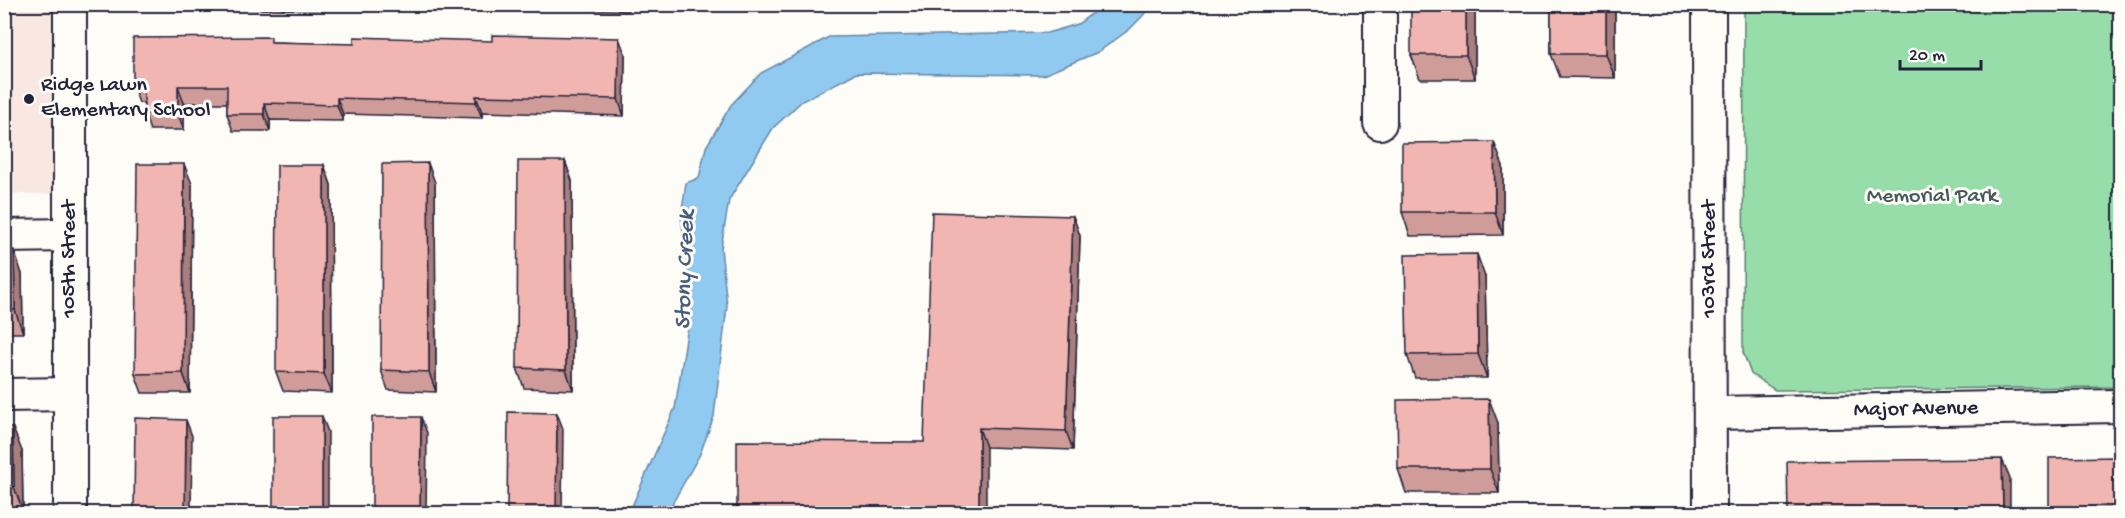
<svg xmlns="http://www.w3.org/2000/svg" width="2125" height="518" font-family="'Gochi Hand',sans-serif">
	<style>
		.built { fill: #f9e7e2 }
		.green { fill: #97ddaa; stroke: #5c8072; stroke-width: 1.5 }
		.water { fill: #91caf0; stroke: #6587a8; stroke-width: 1.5 }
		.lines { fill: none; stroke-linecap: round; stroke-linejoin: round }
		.minor-casing { stroke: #22223b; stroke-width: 36 }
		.minor { stroke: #fdfcf7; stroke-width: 32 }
		.wall { fill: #cf9c99; stroke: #22223b; stroke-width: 1.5 }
		.shaded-wall { fill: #a97f7d; stroke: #22223b; stroke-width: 1.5 }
		.building { fill: #f1b5b2; stroke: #22223b; stroke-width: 1.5 }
		.poi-dot { fill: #22223b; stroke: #fdfcf7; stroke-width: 2 }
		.labels { text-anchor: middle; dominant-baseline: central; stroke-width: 6; stroke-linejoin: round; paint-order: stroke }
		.poi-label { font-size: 22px; fill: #22223b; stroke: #fdfcf7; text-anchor: start }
		.park-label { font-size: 22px; fill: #455a5c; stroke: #fdfcf7 }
		.street-label { font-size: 22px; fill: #22223b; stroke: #fdfcf7 }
		.water-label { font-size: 24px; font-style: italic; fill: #495d7a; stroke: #fdfcf7 }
	</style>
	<rect width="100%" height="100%" fill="#fdfcf7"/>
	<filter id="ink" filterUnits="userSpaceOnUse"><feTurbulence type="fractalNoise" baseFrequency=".0167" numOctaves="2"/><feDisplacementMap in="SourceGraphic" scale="12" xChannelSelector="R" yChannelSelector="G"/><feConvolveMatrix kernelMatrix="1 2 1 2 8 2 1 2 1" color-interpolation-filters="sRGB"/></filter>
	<g filter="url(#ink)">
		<!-- built -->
		<polygon class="built" points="4,5 53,5 54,194 5,194"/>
		<!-- green -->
		<polygon class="green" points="1744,5 2120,5 2120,387 1775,390 1751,374 1743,352"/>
		<!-- water -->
		<polygon class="water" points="1103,5 1153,5 1130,29 1098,52 1043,75 856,73 802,101 773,128 729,200 721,248 727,306 714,416 700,454 667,513 629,513 675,408 692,301 681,216 686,183 699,178 706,147 731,105 761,73 829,37 1047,33 1078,24"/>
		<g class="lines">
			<!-- minor casing -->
			<g class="minor-casing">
				<g id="minor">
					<polyline points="1709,4 1710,514"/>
					<polyline points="1380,123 1380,4"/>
					<polyline points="4,236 70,235"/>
					<polyline points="4,395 70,394"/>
					<polyline points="1711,413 2120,406"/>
					<polyline points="70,514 70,4"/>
				</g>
			</g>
			<!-- minor -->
			<use href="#minor" class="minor"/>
		</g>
		<!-- wall -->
		<g class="wall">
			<polygon points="140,4 628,4 628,11 490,6 490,10 142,9"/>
			<polygon points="1475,4 1475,79 1420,79 1411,55"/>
			<polygon points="1551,4 1621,4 1621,7 1615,7 1615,78 1560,77 1551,54"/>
			<polygon points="273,42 625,54 624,116 482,112 482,118 343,114 343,121 270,120 270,131 233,131 227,114 227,103 184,103 184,130 150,130 144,114 144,103 139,103 133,86"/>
			<polygon points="565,161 572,181 573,390 524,388 517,368"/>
			<polygon points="324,165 331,185 332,393 283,391 276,372"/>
			<polygon points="1503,166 1503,235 1410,236 1402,212"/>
			<polygon points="435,183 436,392 388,390 381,370"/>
			<polygon points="192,184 190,393 142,393 135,374"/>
			<polygon points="1073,216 1080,236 1073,450 986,447 924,442"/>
			<polygon points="4,250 22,274 23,333 4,333"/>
			<polygon points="1485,277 1487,378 1415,378 1407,355"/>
			<polygon points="1498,423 1499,493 1406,493 1398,469"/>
			<polygon points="4,428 22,451 23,511 4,511"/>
		</g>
		<!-- shaded-wall -->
		<g class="shaded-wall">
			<polygon points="1466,4 1475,4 1475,79 1466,55"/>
			<polygon points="1606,4 1614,4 1615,7 1615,78 1606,54"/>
			<polygon points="619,38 625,54 624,116 618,99"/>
			<polygon points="178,86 184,103 184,130 178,114"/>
			<polygon points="476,96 482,112 482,118 476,102"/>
			<polygon points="337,98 343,114 343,121 337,105"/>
			<polygon points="264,103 270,120 270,131 264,114"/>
			<polygon points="1494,142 1503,166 1503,235 1495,212"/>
			<polygon points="565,161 572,181 573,390 566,370"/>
			<polygon points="428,163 435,183 436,392 429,372"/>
			<polygon points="184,164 192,184 190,393 183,373"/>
			<polygon points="324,165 331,185 332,393 324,374"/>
			<polygon points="1073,216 1080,236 1073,450 1066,431"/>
			<polygon points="14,250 22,274 23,333 15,310"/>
			<polygon points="1477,254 1485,277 1487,378 1478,354"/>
			<polygon points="1489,399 1498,423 1499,493 1490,469"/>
			<polygon points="557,413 563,429 562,513 556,513"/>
			<polygon points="322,416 328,432 328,513 322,513"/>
			<polygon points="421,417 427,433 426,513 420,513"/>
			<polygon points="186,420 192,436 191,513 185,513"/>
			<polygon points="13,428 22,451 23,511 14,487"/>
			<polygon points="979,428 986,447 986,513 979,513"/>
			<polygon points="2002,459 2010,479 2010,513 2003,513"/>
		</g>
		<!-- building -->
		<g class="building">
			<rect x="1411" y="4" width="55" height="51"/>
			<rect x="1551" y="4" width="55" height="50"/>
			<polygon points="492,35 619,38 618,99 476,96 476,102 337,98 337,105 264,103 264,114 227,114 227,86 178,86 178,114 144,114 144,86 133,86 133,38 271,37 271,42 354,44 354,37 492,41"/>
			<polygon points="1494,142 1495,212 1402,212 1402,143"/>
			<polygon points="518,161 565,161 566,370 517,368"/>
			<polygon points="428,163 429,372 381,370 382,164"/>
			<polygon points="137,164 184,164 183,373 135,374"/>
			<polygon points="277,165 324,165 324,374 276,372"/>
			<polygon points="932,212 1073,216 1066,431 979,428 979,513 737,513 737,441 924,442"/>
			<polygon points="4,250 14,250 15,310 4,310"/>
			<polygon points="1477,254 1478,354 1407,355 1405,255"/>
			<polygon points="1489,399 1490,469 1398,469 1397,400"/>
			<polygon points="508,412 557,413 556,513 507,513"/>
			<rect x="273" y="416" width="49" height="97"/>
			<polygon points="372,417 421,417 420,513 372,513"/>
			<polygon points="135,418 186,420 185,513 134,513"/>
			<polygon points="4,428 13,428 14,487 4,487"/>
			<polygon points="2121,457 2121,513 2049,513 2049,458"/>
			<polygon points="2002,459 2003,513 1788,513 1787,461"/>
		</g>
	</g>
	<!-- markers -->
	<circle class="poi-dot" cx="29" cy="99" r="6"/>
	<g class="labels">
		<!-- poi labels -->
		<g class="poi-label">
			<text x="41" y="86">Ridge Lawn<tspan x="41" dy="25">Elementary School</tspan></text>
		</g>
		<!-- park labels -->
		<g class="park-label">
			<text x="1932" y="197">Memorial Park</text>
		</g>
		<!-- street labels -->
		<g class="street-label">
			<text transform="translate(70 259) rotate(-90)">105th Street</text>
			<text transform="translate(1710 259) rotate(-90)">103rd Street</text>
			<text transform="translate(1916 410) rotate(-1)">Major Avenue</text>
		</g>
		<!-- water labels -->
		<g class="water-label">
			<text transform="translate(686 270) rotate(-88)">Stony Creek</text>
		</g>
	</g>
	<!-- margin -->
	<rect width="2125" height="518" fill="none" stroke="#fdfcf7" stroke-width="24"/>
	<rect x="12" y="12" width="2101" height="494" fill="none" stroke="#22223b" stroke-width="2" filter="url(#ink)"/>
	<!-- scale -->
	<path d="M1900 60v9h81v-9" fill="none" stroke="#22223b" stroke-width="3"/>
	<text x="1909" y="60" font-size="18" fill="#22223b" stroke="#fdfcf7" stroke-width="4.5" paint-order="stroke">20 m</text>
</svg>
